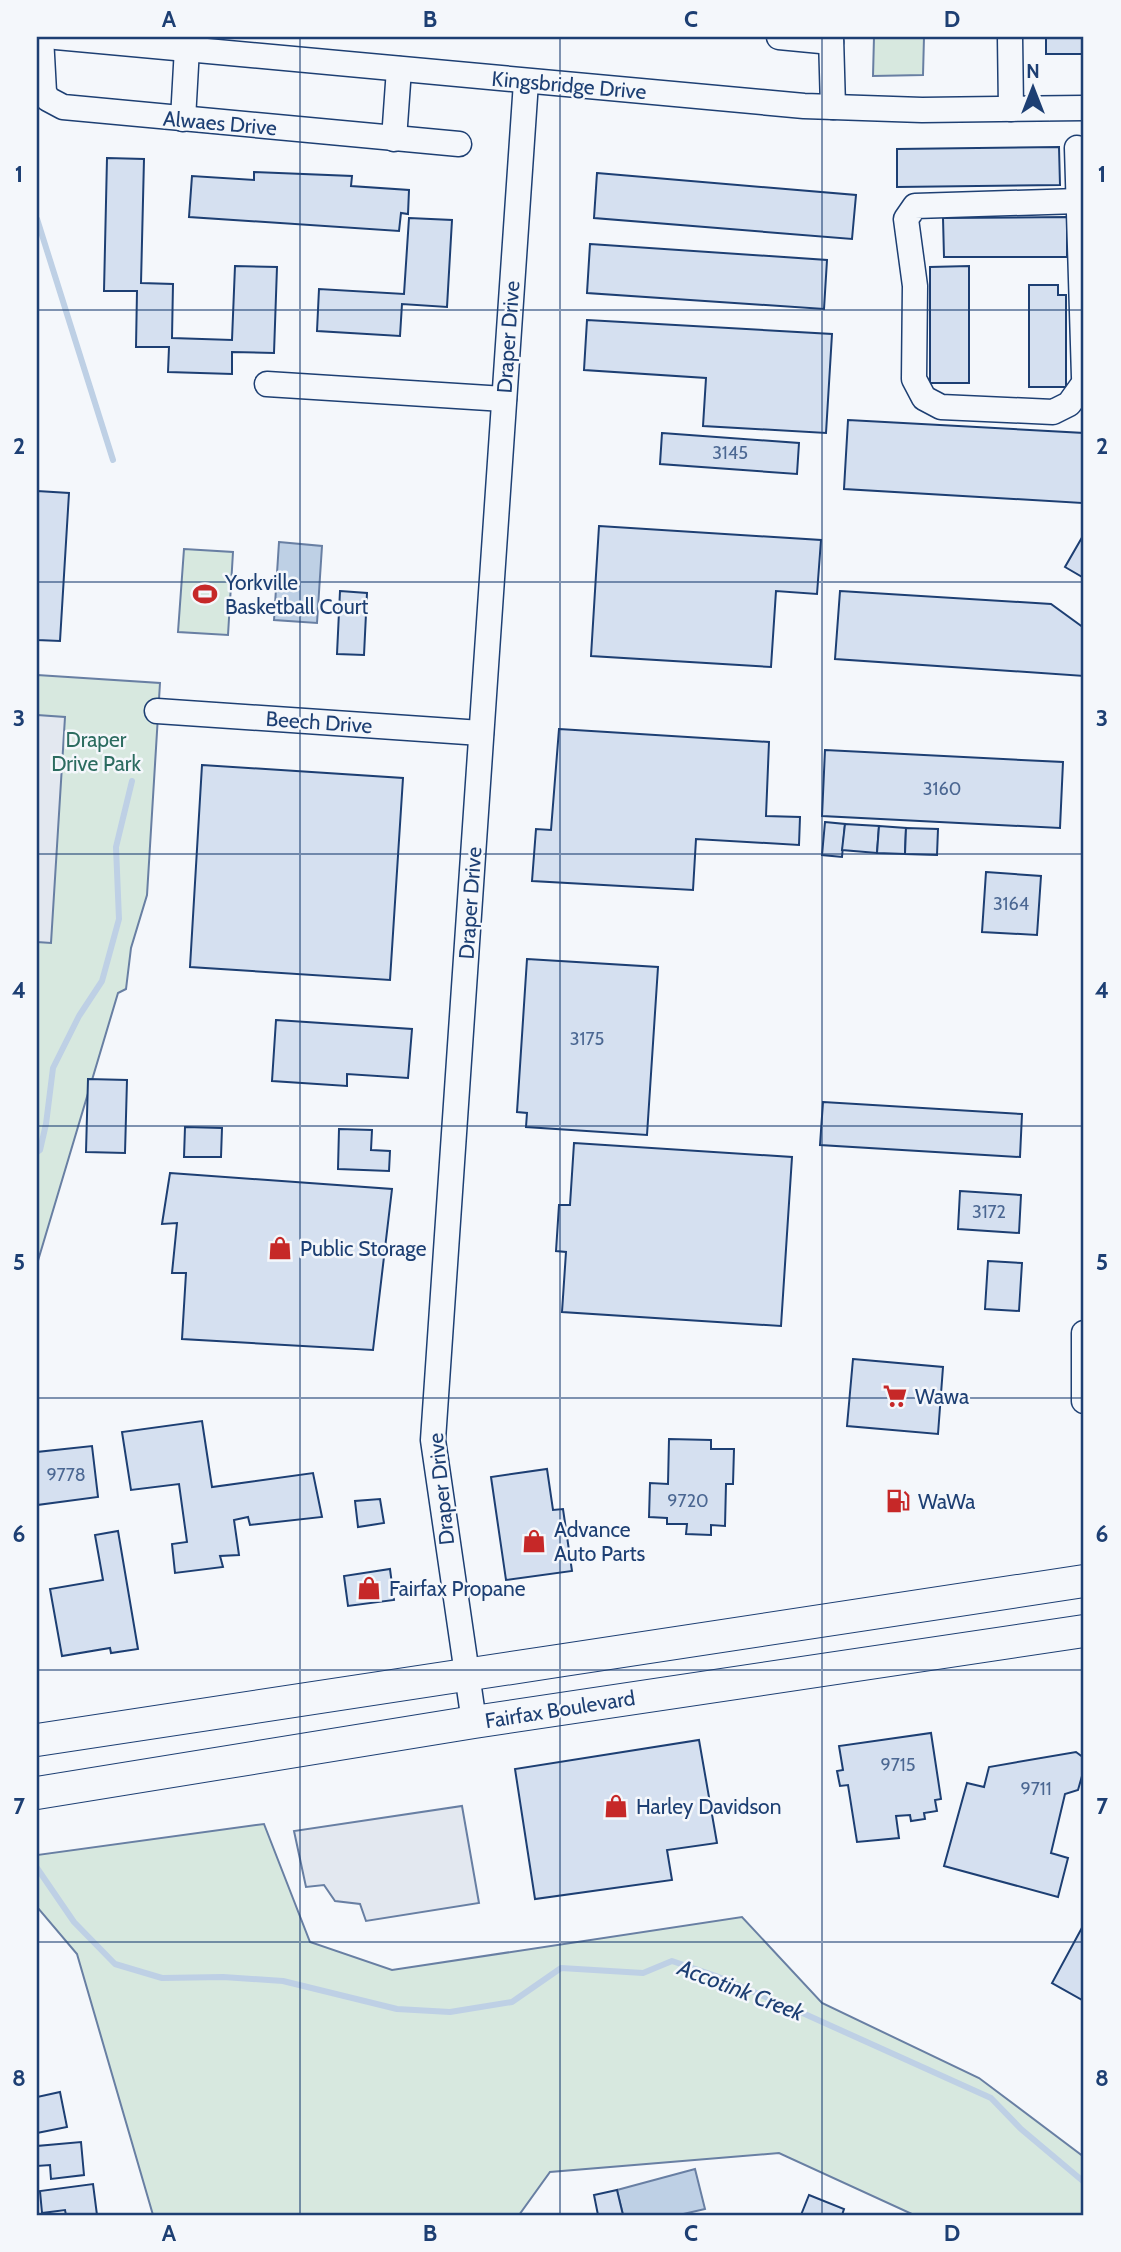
<svg xmlns="http://www.w3.org/2000/svg" width="1121" height="2252" font-family="Cabin,sans-serif">
	<style>
		.green { fill: #d7e8df; stroke: #687fa3; stroke-width: 2 }
		.parking { fill: #e3e8f0; stroke: #687fa3; stroke-width: 2 }
		.water { fill: #bed0e5; stroke: #687fa3; stroke-width: 2 }
		.lines { fill: none; stroke-linecap: round; stroke-linejoin: round }
		.stream { stroke: #bed0e5; stroke-width: 6 }
		.building { fill: #d5e0f0; stroke: #1d3f73; stroke-width: 2 }
		.minor-casing { stroke: #1d3f73; stroke-width: 27 }
		.major-casing { stroke: #1d3f73; stroke-width: 34 }
		.minor { stroke: #f4f7fb; stroke-width: 24 }
		.major { stroke: #f4f7fb; stroke-width: 32 }
		.grid { fill: none; stroke: #1d3f73; stroke-width: 2; stroke-opacity: 0.55 }
		.labels { text-anchor: middle; dominant-baseline: central; stroke-width: 5; stroke-linejoin: round; paint-order: stroke }
		.number-label { font-size: 18px; fill: #4b6792 }
		.street-label { font-size: 21px; fill: #1d3f73; stroke: #f4f7fb }
		.poi-label { font-size: 21px; fill: #1d3f73; stroke: #f4f7fb; text-anchor: start }
		.park-label { font-size: 21px; fill: #2c6c60; stroke: #f4f7fb }
		.water-label { font-size: 23px; font-style: italic; fill: #1d3f73; stroke: #f4f7fb }
		.neatline { fill: none; stroke: #1d3f73; stroke-width: 2.5 }
		.grid-label { font-size: 23px; text-anchor: middle; font-weight: bold; fill: #1d3f73 }
	</style>
	<rect width="100%" height="100%" fill="#f4f7fb"/>
	<!-- green -->
	<g class="green">
		<polygon points="874,37 924,37 923,75 873,76"/>
		<polygon points="184,549 233,552 228,635 178,632"/>
		<polygon points="37,675 160,683 147,895 131,948 126,989 118,993 37,1264"/>
		<polygon points="264,1824 310,1942 392,1970 742,1917 822,2003 979,2078 1084,2157 1084,2215 914,2215 779,2153 550,2172 519,2215 153,2215 77,1954 37,1907 37,1855"/>
	</g>
	<!-- parking -->
	<g class="parking">
		<polygon points="37,715 65,717 51,943 37,942"/>
		<polygon points="462,1806 479,1903 366,1921 360,1904 335,1901 324,1885 306,1887 294,1831"/>
	</g>
	<!-- water -->
	<g class="water">
		<polygon points="279,542 322,546 317,623 274,620"/>
		<polygon points="695,2169 705,2209 679,2215 623,2215 617,2190"/>
	</g>
	<g class="lines">
		<!-- stream -->
		<g class="stream">
			<polyline points="37,219 113,460"/>
			<polyline points="37,1152 40,1150 46,1124 53,1068 79,1016 102,981 119,919 116,847 132,781"/>
			<polyline points="37,1868 74,1922 115,1964 162,1978 223,1977 283,1981 397,2009 450,2012 512,2002 561,1968 643,1973 672,1961 716,1976 787,2006 991,2098 1021,2129 1084,2182"/>
		</g>
	</g>
	<!-- building -->
	<g class="building">
		<rect x="1046" y="37" width="38" height="17"/>
		<polygon points="1059,147 1060,185 897,187 897,149"/>
		<polygon points="107,158 144,159 141,283 173,284 172,338 232,340 235,266 277,267 274,353 232,352 232,374 168,372 169,347 136,347 137,291 104,291"/>
		<polygon points="254,172 352,176 351,186 409,190 408,214 401,213 399,231 189,217 192,176 254,180"/>
		<polygon points="597,173 856,195 852,239 594,218"/>
		<polygon points="1067,217 1067,257 944,257 943,218"/>
		<polygon points="409,218 452,220 447,307 402,304 400,336 317,331 319,289 404,294"/>
		<polygon points="590,244 827,260 824,309 587,293"/>
		<polygon points="969,266 969,383 930,383 930,267"/>
		<polygon points="1029,285 1058,285 1058,295 1066,295 1066,387 1029,387"/>
		<polygon points="587,320 832,334 826,433 703,426 706,378 584,370"/>
		<polygon points="848,420 1084,433 1082,503 844,489"/>
		<polygon points="662,433 799,443 797,474 660,464"/>
		<polygon points="37,491 69,493 60,641 37,640"/>
		<polygon points="599,526 821,540 817,594 776,591 771,667 591,656"/>
		<polygon points="1084,534 1084,578 1065,567"/>
		<polygon points="340,591 367,593 364,655 337,654"/>
		<polygon points="840,591 1051,604 1084,628 1084,676 835,659"/>
		<polygon points="559,729 769,742 766,816 800,817 799,845 696,839 693,890 532,881 536,829 551,830"/>
		<polygon points="825,750 1063,762 1060,828 822,816"/>
		<polygon points="202,765 403,778 390,980 190,967"/>
		<polygon points="825,822 845,824 842,857 822,855"/>
		<polygon points="845,824 879,826 877,853 842,850"/>
		<polygon points="879,826 906,828 905,854 877,853"/>
		<polygon points="906,828 938,829 937,855 905,854"/>
		<polygon points="986,872 1041,876 1037,935 982,932"/>
		<polygon points="527,959 658,967 647,1135 526,1127 527,1113 517,1112"/>
		<polygon points="276,1020 412,1029 408,1078 347,1074 347,1086 272,1081"/>
		<polygon points="88,1079 127,1080 125,1153 86,1152"/>
		<polygon points="823,1102 1022,1114 1020,1157 820,1145"/>
		<polygon points="185,1127 222,1128 221,1157 184,1157"/>
		<polygon points="339,1129 372,1130 371,1150 390,1151 389,1171 338,1169"/>
		<polygon points="574,1143 792,1157 781,1326 562,1312 566,1252 556,1251 559,1205 570,1205"/>
		<polygon points="170,1173 392,1189 373,1350 182,1339 186,1273 172,1273 177,1223 162,1224"/>
		<polygon points="960,1191 1021,1195 1019,1233 958,1229"/>
		<polygon points="988,1261 1022,1263 1019,1311 985,1309"/>
		<polygon points="853,1359 943,1367 938,1434 847,1426"/>
		<polygon points="202,1421 212,1487 313,1473 322,1517 250,1525 248,1517 234,1520 239,1555 220,1556 223,1567 175,1573 172,1544 187,1542 179,1484 131,1490 122,1432"/>
		<polygon points="669,1439 711,1440 711,1449 734,1449 733,1484 726,1484 725,1526 711,1525 711,1535 686,1534 687,1524 667,1524 667,1518 649,1517 650,1483 668,1484"/>
		<polygon points="92,1446 98,1497 37,1505 37,1452"/>
		<polygon points="547,1469 553,1510 563,1509 572,1571 506,1580 491,1477"/>
		<polygon points="380,1499 384,1523 358,1527 355,1501"/>
		<polygon points="118,1531 138,1649 111,1653 110,1648 62,1656 50,1589 103,1580 95,1535"/>
		<polygon points="390,1569 394,1600 348,1606 344,1576"/>
		<polygon points="931,1733 941,1799 935,1800 937,1811 924,1813 925,1819 911,1821 910,1815 896,1816 899,1838 857,1842 848,1785 840,1786 837,1771 843,1770 839,1746"/>
		<polygon points="699,1740 717,1843 667,1850 672,1880 535,1899 515,1769"/>
		<polygon points="1076,1752 1084,1758 1084,1769 1078,1790 1065,1794 1051,1853 1068,1858 1058,1897 944,1866 967,1783 984,1787 989,1767"/>
		<polygon points="1084,1924 1084,2001 1052,1983"/>
		<polygon points="60,2092 67,2127 37,2133 37,2097"/>
		<polygon points="81,2142 84,2175 51,2179 50,2165 37,2166 37,2146"/>
		<polygon points="93,2184 97,2215 66,2215 65,2210 42,2213 40,2191"/>
		<polygon points="617,2190 623,2215 598,2215 594,2195"/>
		<polygon points="809,2195 844,2209 842,2215 801,2215"/>
	</g>
	<g class="lines">
		<!-- minor casing -->
		<g class="minor-casing">
			<g id="minor">
				<polyline points="41,37 44,92 48,99 63,107 459,144"/>
				<polyline points="56,37 804,106 922,110 1084,108"/>
				<polyline points="779,37 831,42"/>
				<polyline points="831,37 833,107"/>
				<polyline points="1010,37 1011,109"/>
				<polyline points="183,119 187,48"/>
				<polyline points="394,139 399,69"/>
				<polyline points="1077,148 1084,377"/>
				<polyline points="1079,201 915,206 906,219 915,286 914,379 924,398 941,407 1053,412 1069,404 1084,383"/>
				<polyline points="267,384 504,399"/>
				<polyline points="157,711 481,733"/>
				<polyline points="1084,1333 1084,1401"/>
				<polyline points="474,1722 433,1440 526,82"/>
			</g>
		</g>
		<!-- major casing -->
		<g class="major-casing">
			<g id="major">
				<path d="M37,1740C386,1689 735,1632 1084,1581"/>
				<polyline points="37,1793 474,1722 1084,1631"/>
			</g>
		</g>
		<!-- minor -->
		<use href="#minor" class="minor"/>
		<!-- major -->
		<use href="#major" class="major"/>
	</g>
	<!-- grid -->
	<path class="grid" d="M300,37V2215M560,37V2215M822,37V2215M37,310H1084M37,582H1084M37,854H1084M37,1126H1084M37,1398H1084M37,1670H1084M37,1942H1084"/>
	<!-- icons -->
	<defs>
		<g id="stadium-bare" transform="scale(1.89)"><path d="M0-5a6.5 5 0 1 0 0 10a6.5 5 0 1 0 0-10ZM-3.5-1.8h7v3.6h-7Z" fill="#c62828" stroke="#f4f7fb" stroke-width="2.5" paint-order="stroke"/></g>
		<g id="shop-bare" transform="scale(1.89)"><path d="M-5-2.5h2.3a2.7 3.5 0 0 1 5.4 0H5L5.5 6h-11ZM-1.5-2.5h3a1.5 2.3 0 0 0-3 0Z" fill="#c62828" stroke="#f4f7fb" stroke-width="2.5" paint-order="stroke"/></g>
		<g id="supermarket-bare" transform="scale(1.89)"><path d="M-6-5.5h2.5l.6 2H6L4.5 2H-2.5L-4.4-4H-6ZM-1.5 3.2a1.3 1.3 0 1 0 .1 0ZM3 3.2a1.3 1.3 0 1 0 .1 0Z" fill="#c62828" stroke="#f4f7fb" stroke-width="2.5" paint-order="stroke"/></g>
		<g id="fuel-bare" transform="scale(1.89)"><path d="M-5.5-6h7V0h2V4h1.3V-2.5L3-4.5l.8-.8L6-3V5H2.5V1h-1V6h-7ZM-4.2-4.7v3.2H.2V-4.7Z" fill="#c62828" stroke="#f4f7fb" stroke-width="2.5" paint-order="stroke"/></g>
	</defs>
	<g fill-rule="evenodd">
		<use href="#stadium-bare" x="205" y="594"/>
		<use href="#shop-bare" x="280" y="1248"/>
		<use href="#supermarket-bare" x="895" y="1396"/>
		<use href="#fuel-bare" x="898" y="1501"/>
		<use href="#shop-bare" x="534" y="1541"/>
		<use href="#shop-bare" x="369" y="1588"/>
		<use href="#shop-bare" x="616" y="1806"/>
	</g>
	<g class="labels">
		<!-- number labels -->
		<g class="number-label">
			<text x="730" y="453">3145</text>
			<text x="942" y="789">3160</text>
			<text x="1011" y="904">3164</text>
			<text x="587" y="1039">3175</text>
			<text x="989" y="1212">3172</text>
			<text x="66" y="1475">9778</text>
			<text x="688" y="1501">9720</text>
			<text x="898" y="1765">9715</text>
			<text x="1036" y="1789">9711</text>
		</g>
		<!-- street labels -->
		<g class="street-label">
			<text transform="translate(569 85) rotate(5)">Kingsbridge Drive</text>
			<text transform="translate(220 123) rotate(5)">Alwaes Drive</text>
			<text transform="translate(508 337) rotate(-86)">Draper Drive</text>
			<text transform="translate(319 722) rotate(4)">Beech Drive</text>
			<text transform="translate(470 903) rotate(-86)">Draper Drive</text>
			<text transform="translate(441 1489) rotate(-96)">Draper Drive</text>
			<text transform="translate(560 1709) rotate(-9)">Fairfax Boulevard</text>
		</g>
		<!-- poi labels -->
		<g class="poi-label">
			<text x="225" y="582">Yorkville<tspan x="225" dy="24">Basketball Court</tspan></text>
			<text x="300" y="1248">Public Storage</text>
			<text x="915" y="1396">Wawa</text>
			<text x="918" y="1501">WaWa</text>
			<text x="554" y="1529">Advance<tspan x="554" dy="24">Auto Parts</tspan></text>
			<text x="389" y="1588">Fairfax Propane</text>
			<text x="636" y="1806">Harley Davidson</text>
		</g>
		<!-- park labels -->
		<g class="park-label">
			<text x="96" y="739">Draper<tspan x="96" dy="24">Drive Park</tspan></text>
		</g>
		<!-- water labels -->
		<g class="water-label">
			<text transform="translate(741 1990) rotate(21)">Accotink Creek</text>
		</g>
	</g>
	<!-- border -->
	<rect width="1121" height="2252" fill="none" stroke="#f4f7fb" stroke-width="77"/>
	<!-- north arrow -->
	<g transform="translate(1033 88)" stroke="#f4f7fb" stroke-width="5" paint-order="stroke">
	<path d="M0-5L12 26L0 18L-12 26Z" fill="#1d3f73"/>
	<text y="-10" font-size="19" font-weight="bold" text-anchor="middle" fill="#1d3f73">N</text>
	</g>
	<rect x="38" y="38" width="1044" height="2176" class="neatline"/>
	<g class="grid-label">
		<text x="169" y="27">A</text>
		<text x="430" y="27">B</text>
		<text x="691" y="27">C</text>
		<text x="952" y="27">D</text>
		<text x="19" y="182">1</text>
		<text x="1102" y="182">1</text>
		<text x="19" y="454">2</text>
		<text x="1102" y="454">2</text>
		<text x="19" y="726">3</text>
		<text x="1102" y="726">3</text>
		<text x="19" y="998">4</text>
		<text x="1102" y="998">4</text>
		<text x="19" y="1270">5</text>
		<text x="1102" y="1270">5</text>
		<text x="19" y="1542">6</text>
		<text x="1102" y="1542">6</text>
		<text x="19" y="1814">7</text>
		<text x="1102" y="1814">7</text>
		<text x="19" y="2086">8</text>
		<text x="1102" y="2086">8</text>
		<text x="169" y="2241">A</text>
		<text x="430" y="2241">B</text>
		<text x="691" y="2241">C</text>
		<text x="952" y="2241">D</text>
	</g>
</svg>
